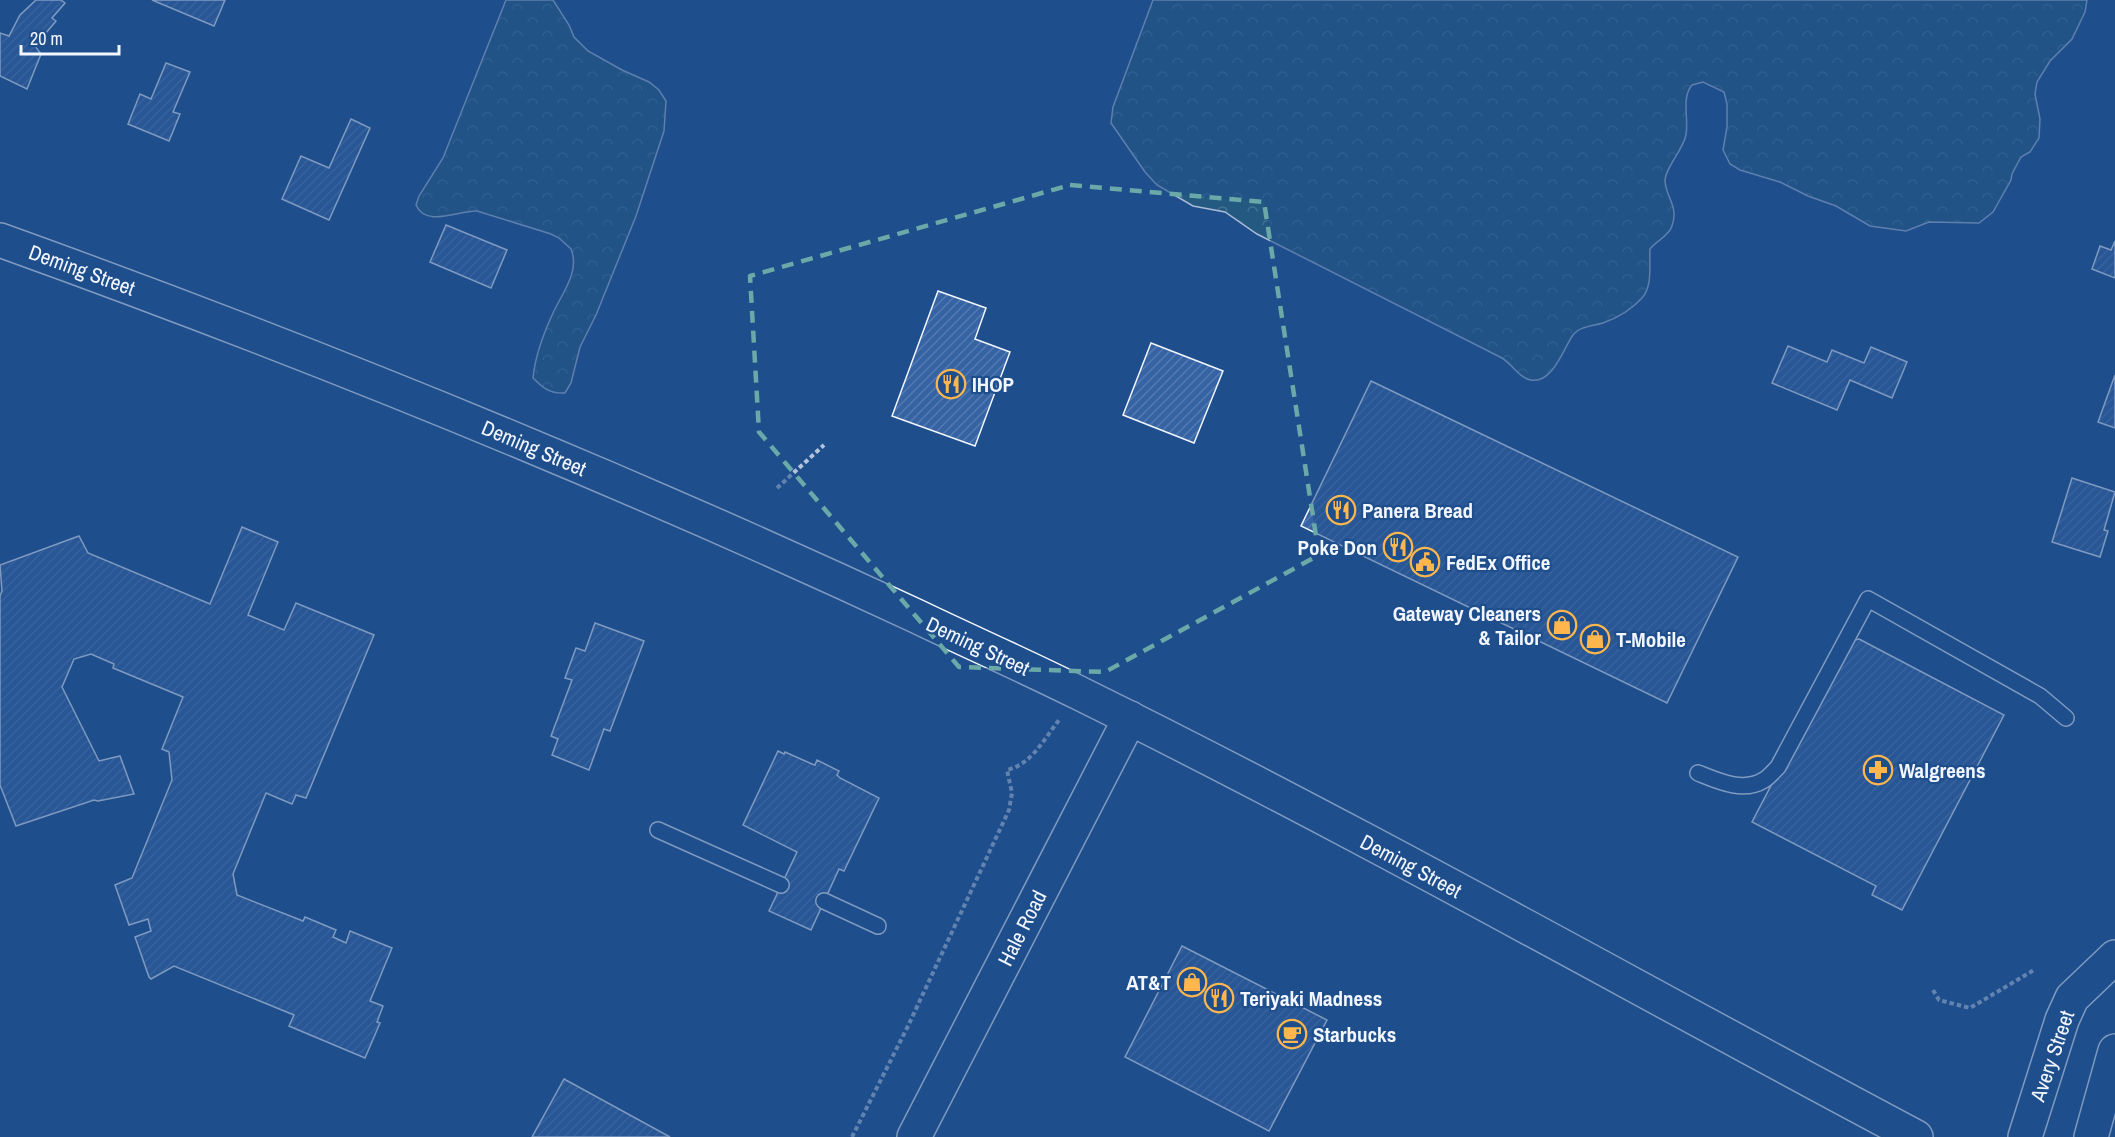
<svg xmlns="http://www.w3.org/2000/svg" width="2115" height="1137" font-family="'Archivo Narrow',sans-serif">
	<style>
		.forest { fill: url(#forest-crowns); stroke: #a8bbd7; stroke-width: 1.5 }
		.building { fill: url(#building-hatch); stroke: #f2f6ff; stroke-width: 1.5 }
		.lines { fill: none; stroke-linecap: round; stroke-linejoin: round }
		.service-casing { stroke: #f2f6ff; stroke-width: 18 }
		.tertiary-casing { stroke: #f2f6ff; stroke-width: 36 }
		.secondary-casing { stroke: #f2f6ff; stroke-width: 36 }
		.primary-casing { stroke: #f2f6ff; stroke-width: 36 }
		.path { stroke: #b3c4dc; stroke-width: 4; stroke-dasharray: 4.5 3; stroke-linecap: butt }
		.service { stroke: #1f4e8c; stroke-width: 15 }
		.tertiary { stroke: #1f4e8c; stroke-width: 33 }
		.secondary { stroke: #1f4e8c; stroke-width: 33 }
		.primary { stroke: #1f4e8c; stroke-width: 33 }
		.marked { fill: none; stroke: #6aa9a8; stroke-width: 4.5; stroke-dasharray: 12 8; stroke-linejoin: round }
		.labels { text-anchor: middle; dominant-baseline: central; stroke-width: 4.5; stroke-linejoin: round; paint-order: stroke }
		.street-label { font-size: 21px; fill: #f2f6ff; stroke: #1f4e8c }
		.poi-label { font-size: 21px; font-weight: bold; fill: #f2f6ff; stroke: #1f4e8c; text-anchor: start }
	</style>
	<defs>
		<pattern id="forest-crowns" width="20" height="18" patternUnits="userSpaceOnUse" patternTransform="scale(1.5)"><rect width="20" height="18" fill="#245a82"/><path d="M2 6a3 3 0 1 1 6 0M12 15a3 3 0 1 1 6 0" fill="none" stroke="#447295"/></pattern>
		<pattern id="building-hatch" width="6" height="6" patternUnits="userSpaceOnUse" patternTransform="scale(1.5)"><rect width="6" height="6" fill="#3563a3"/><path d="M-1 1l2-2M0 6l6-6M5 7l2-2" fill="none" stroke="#537ab1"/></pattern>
	</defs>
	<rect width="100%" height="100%" fill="#1f4e8c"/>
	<!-- forest -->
	<g class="forest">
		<path d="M506,0H553L569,25L574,37L588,51L622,70L649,82L659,90L666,101L664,131L636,216L596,315L580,347L571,383L565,393C550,394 543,388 533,378C535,356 545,330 554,311C563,292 580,271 571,249L559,238L551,234L477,211C459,210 426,228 416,205L419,196L443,158Z"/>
		<path d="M1153,0H2087L2085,12L2072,39L2050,61L2037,82L2035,94L2040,119L2039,138L2030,152L2021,157L2012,174L2011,180L1993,212L1979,223L1929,222L1906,231L1870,226L1836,206L1808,196L1780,182L1740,170L1730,164L1723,150L1727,127V104L1724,92L1703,82L1692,85C1681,98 1689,119 1686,135C1683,150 1665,168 1665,181C1666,198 1679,206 1672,226C1669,236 1656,241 1650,249C1649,264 1653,286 1642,298C1632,309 1617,318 1603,323C1593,326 1580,326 1573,335C1564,347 1553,384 1531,380C1519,378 1512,364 1502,358L1257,234L1225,212L1193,206L1157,185L1145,172L1111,123L1113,107Z"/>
	</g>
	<!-- building -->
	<g class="building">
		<polygon points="36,0 61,0 65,3 52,18 56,21 35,46 41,54 27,89 0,76 0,33 9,36 20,15"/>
		<polygon points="152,0 225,0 214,26"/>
		<polygon points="166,63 190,72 173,112 180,114 169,141 128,124 140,94 151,99"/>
		<polygon points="351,119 370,128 329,220 282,199 301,156 329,168"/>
		<polygon points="446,225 507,250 491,288 430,262"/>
		<polygon points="2115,241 2115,278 2092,269 2100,246 2111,250"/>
		<polygon points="938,291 986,308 975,339 1010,352 975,446 892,416"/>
		<polygon points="1151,343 1223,371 1194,443 1123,415"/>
		<polygon points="1788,346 1827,362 1832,350 1864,363 1871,347 1907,362 1892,398 1850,380 1837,410 1772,383"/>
		<polygon points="2115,375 2115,428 2098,422"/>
		<polygon points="1371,381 1738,557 1667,703 1301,526"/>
		<polygon points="2072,478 2115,492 2104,530 2108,531 2100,557 2052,542"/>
		<polygon points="242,527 278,542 248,615 284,630 296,603 374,635 306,798 296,795 292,804 266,793 233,874 237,895 303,921 305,917 336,930 333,937 346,943 350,931 392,948 370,1001 383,1006 377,1022 380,1023 365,1058 289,1026 294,1015 174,966 151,979 149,977 135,937 151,931 148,919 129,925 115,885 132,878 172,780 169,752 162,749 183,697 113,668 114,664 91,654 74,659 62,687 99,761 120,756 134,794 98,801 94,800 16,826 0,785 0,596 2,591 0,565 79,536 88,553 210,604"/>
		<polygon points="595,623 644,641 610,731 604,729 589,770 552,755 558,739 551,736 572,680 565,678 576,648 585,651"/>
		<polygon points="1859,639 2004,715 1902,910 1872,895 1876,886 1752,822 1846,642"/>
		<polygon points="778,751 784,754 785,752 812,764 815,765 817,760 839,771 837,775 840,778 879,798 844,871 839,869 811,930 769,911 797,852 743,825"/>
		<polygon points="1182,946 1327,1020 1269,1131 1125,1057"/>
		<polygon points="564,1079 670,1137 532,1137"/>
	</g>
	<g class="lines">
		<!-- service casing -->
		<g class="service-casing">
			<g id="service">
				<path d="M1698,773C1718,781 1743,793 1764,780C1769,777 1774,771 1778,767L1868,599L2040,696L2066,718"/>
				<polyline points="658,830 781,885"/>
				<polyline points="824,901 878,926"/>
			</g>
		</g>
		<!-- tertiary casing -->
		<g class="tertiary-casing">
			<polyline id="tertiary" points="914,1137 1130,718"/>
		</g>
		<!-- secondary casing -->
		<g class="secondary-casing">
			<g id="secondary">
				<polyline points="2025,1137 2062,1020 2072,998 2115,957"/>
				<polyline points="2091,1137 2115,1051"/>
			</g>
		</g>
		<!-- primary casing -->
		<g class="primary-casing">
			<path id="primary" d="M0,240C311,352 616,476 916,616C970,642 1025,666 1079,693C1363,833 1637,989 1916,1137"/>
		</g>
		<!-- path -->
		<g class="path">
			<polyline points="777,488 824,445"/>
			<polyline points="1933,990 1939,1000 1970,1008 2034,970"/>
			<path d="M852,1137L908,1026L1009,810L1012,793L1007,770C1032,764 1044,739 1059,720"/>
		</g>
		<!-- service -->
		<use href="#service" class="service"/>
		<!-- tertiary -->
		<use href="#tertiary" class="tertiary"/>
		<!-- secondary -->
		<use href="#secondary" class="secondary"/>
		<!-- primary -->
		<use href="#primary" class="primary"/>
	</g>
	<!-- marked area -->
	<path d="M0 0H2115V1137H0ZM1070,185L1264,202L1319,555L1105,672L959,667L759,432L750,276Z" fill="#1f4e8c" fill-opacity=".55" fill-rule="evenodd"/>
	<path class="marked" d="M1070,185L1264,202L1319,555L1105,672L959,667L759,432L750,276Z"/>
	<!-- icons -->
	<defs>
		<g id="restaurant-ring" transform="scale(1.5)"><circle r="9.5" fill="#1f4e8c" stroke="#ffb74d" stroke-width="1.5"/><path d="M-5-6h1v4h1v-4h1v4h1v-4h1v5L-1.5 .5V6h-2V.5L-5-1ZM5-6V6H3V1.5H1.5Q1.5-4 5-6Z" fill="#ffb74d"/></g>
		<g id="civic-ring" transform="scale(1.5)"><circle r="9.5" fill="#1f4e8c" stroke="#ffb74d" stroke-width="1.5"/><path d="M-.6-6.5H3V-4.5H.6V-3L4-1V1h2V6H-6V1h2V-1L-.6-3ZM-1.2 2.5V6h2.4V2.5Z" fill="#ffb74d"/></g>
		<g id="shop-ring" transform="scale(1.5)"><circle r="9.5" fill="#1f4e8c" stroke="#ffb74d" stroke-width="1.5"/><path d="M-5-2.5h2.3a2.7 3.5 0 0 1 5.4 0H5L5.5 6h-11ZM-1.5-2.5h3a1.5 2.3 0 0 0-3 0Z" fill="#ffb74d"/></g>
		<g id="pharmacy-ring" transform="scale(1.5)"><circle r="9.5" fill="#1f4e8c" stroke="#ffb74d" stroke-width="1.5"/><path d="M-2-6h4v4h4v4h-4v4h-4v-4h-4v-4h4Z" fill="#ffb74d"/></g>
		<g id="cafe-ring" transform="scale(1.5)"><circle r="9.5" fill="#1f4e8c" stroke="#ffb74d" stroke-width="1.5"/><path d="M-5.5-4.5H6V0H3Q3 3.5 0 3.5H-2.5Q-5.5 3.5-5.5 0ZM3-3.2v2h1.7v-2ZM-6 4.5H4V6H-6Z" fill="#ffb74d"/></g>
	</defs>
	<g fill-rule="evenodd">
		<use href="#restaurant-ring" x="951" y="384"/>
		<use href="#restaurant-ring" x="1341" y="510"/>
		<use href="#restaurant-ring" x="1398" y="547"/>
		<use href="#civic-ring" x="1425" y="562"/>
		<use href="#shop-ring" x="1562" y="625"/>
		<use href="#shop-ring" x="1595" y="639"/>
		<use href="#pharmacy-ring" x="1878" y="770"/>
		<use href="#shop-ring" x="1192" y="982"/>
		<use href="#restaurant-ring" x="1219" y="998"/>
		<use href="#cafe-ring" x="1292" y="1034"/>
	</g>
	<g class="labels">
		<!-- street labels -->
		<g class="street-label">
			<text transform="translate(82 270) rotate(20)">Deming Street</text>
			<text transform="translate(534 448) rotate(23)">Deming Street</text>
			<text transform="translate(978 646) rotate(25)">Deming Street</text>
			<text transform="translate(1411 866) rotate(28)">Deming Street</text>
			<text transform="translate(1022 928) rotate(-63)">Hale Road</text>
			<text transform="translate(2052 1056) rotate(-71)">Avery Street</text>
		</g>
		<!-- poi labels -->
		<g class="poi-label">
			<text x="972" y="384">IHOP</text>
			<text x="1362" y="510">Panera Bread</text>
			<text x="1377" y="547" text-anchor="end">Poke Don</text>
			<text x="1446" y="562">FedEx Office</text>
			<text x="1541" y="613" text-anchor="end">Gateway Cleaners<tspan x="1541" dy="24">&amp; Tailor</tspan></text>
			<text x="1616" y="639">T-Mobile</text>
			<text x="1899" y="770">Walgreens</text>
			<text x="1171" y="982" text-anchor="end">AT&amp;T</text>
			<text x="1240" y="998">Teriyaki Madness</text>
			<text x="1313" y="1034">Starbucks</text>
		</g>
	</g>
	<!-- scale -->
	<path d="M21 45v9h98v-9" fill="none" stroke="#f2f6ff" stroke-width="3"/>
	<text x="30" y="45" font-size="18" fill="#f2f6ff" stroke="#1f4e8c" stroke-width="4.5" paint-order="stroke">20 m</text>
</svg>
